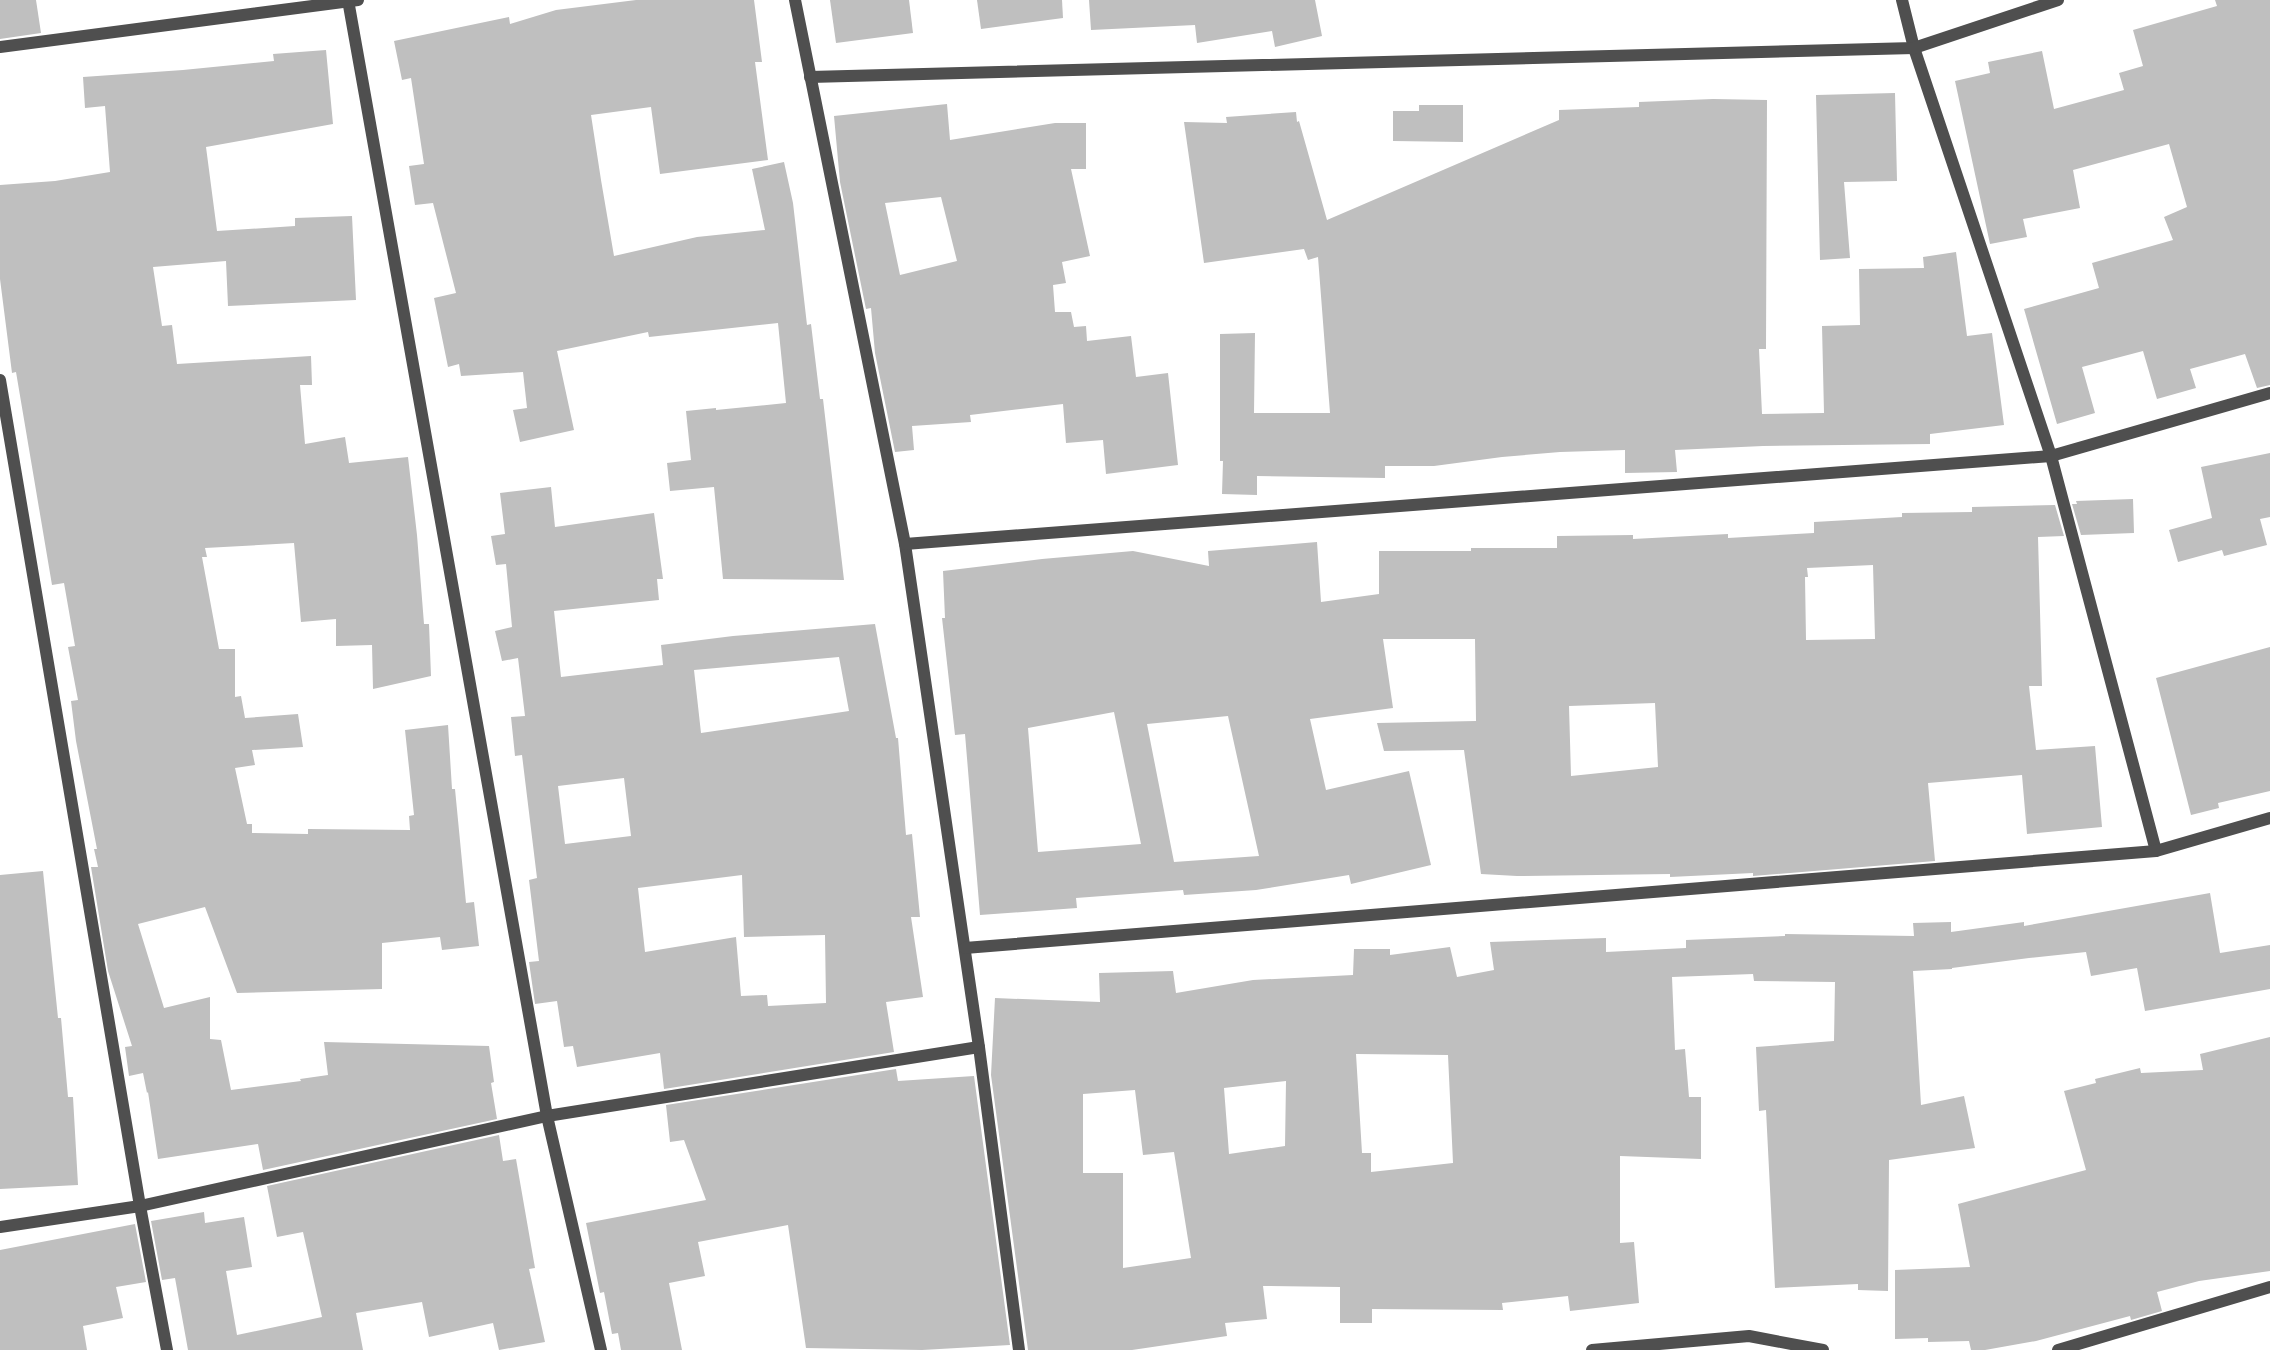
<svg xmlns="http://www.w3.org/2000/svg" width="2270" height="1350" font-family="Signika,sans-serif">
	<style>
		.building { fill: #bfbfbf; fill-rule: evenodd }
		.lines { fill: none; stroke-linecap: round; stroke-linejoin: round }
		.minor { stroke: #4f4f4f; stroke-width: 12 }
	</style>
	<rect width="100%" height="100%" fill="#fff"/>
	<!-- building -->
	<g class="building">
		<polygon points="0,0 36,0 41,33 0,39"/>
		<polygon points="636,0 754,0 762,62 755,62 768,160 660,174 651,107 591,115 601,180 614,256 697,237 765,230 752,169 784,162 793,203 807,325 811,324 820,399 823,399 844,580 723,579 714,487 670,491 667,463 691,460 686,411 716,408 716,410 786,403 778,323 649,337 648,332 557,351 574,430 520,442 513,410 527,408 523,372 461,376 459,364 448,367 434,298 456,293 433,203 415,205 409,166 424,164 411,78 402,80 394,41 509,17 510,24 556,10"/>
		<polygon points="830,0 909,0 913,33 836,43"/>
		<polygon points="977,0 1062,0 1063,18 981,29"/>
		<polygon points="1089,0 1315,0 1322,36 1275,47 1272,31 1197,43 1195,25 1091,30"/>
		<polygon points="2215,0 2270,0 2270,385 2257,388 2245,354 2190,369 2196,388 2157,399 2143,351 2082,367 2095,413 2057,424 2024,309 2099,288 2092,263 2173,240 2164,217 2187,207 2169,144 2073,170 2080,208 2023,219 2027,237 1990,244 1955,81 1990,73 1988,62 2042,51 2054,109 2124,90 2119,73 2143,66 2133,30 2217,6"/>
		<polygon points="326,50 333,124 206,147 217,231 295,226 295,218 352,216 356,300 228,306 226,261 153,267 162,326 172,325 177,364 311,356 312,385 300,385 305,444 345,437 349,463 408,457 417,535 424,624 429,624 431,676 373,689 372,645 336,646 336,619 301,622 294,543 205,548 207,557 202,557 219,649 235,649 235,697 241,696 245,718 298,714 303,747 252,750 255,765 235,768 247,824 252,824 252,833 308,834 308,829 410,830 409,816 414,815 405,730 448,725 452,789 455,789 466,903 474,902 479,946 442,950 440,937 382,943 382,989 237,993 205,907 138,924 164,1008 210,997 210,1039 221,1040 231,1090 301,1081 300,1079 328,1075 324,1042 489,1046 494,1082 491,1083 497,1119 263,1170 258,1144 158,1159 148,1092 147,1093 143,1073 129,1076 125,1047 132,1046 108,971 91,867 98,867 94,849 97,849 76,741 71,701 78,700 68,647 75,646 64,583 52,585 16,372 12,373 0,279 0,185 55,181 110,172 105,106 85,108 83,77 183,70 274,61 273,54"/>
		<polygon points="1895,93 1897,181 1844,182 1850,258 1820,260 1816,95"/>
		<polygon points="1713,99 1767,100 1766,349 1759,349 1762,414 1824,413 1822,326 1860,325 1859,269 1924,268 1923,257 1956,252 1967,336 1992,333 2004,425 1930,434 1930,444 1763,446 1675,450 1677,472 1625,473 1625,450 1560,452 1502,457 1434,466 1385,466 1385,478 1257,476 1257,495 1222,494 1223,461 1220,461 1220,334 1255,333 1254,413 1330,413 1318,257 1308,260 1304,249 1204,263 1184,122 1227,123 1226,117 1296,112 1297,122 1299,121 1327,220 1559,120 1559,110 1639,107 1639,102"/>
		<path d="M947,104L950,140L1055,123H1086V169H1071L1090,256L1062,262L1066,283L1053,285L1055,312H1071L1074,327L1086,326L1087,341L1131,336L1136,377L1168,373L1178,465L1106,474L1103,440L1066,443L1063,404L970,415L971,422L912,426L914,450L895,452L875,353L871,308L866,309L840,182L834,116ZM941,197L957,261L900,275L885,203Z"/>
		<polygon points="1419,105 1463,105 1463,142 1393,141 1393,111 1419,111"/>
		<polygon points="2270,453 2270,517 2260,519 2267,545 2224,556 2222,550 2178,562 2169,530 2212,518 2201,467"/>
		<path d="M551,487L555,527L654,513L663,579H657L659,600L554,611L561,677L663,665L661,645L733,636L875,624L896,738H898L906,835L912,834L920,917H911L923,997L886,1002L894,1052L664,1089L660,1053L577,1067L573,1046L564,1047L557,1001L535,1004L529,962L539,961L529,880L537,878L522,755L515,756L511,717L525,716L518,658L502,661L495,631L512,627L506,564L496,565L491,536L505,534L500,493ZM839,657L849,711L701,733L694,670ZM624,778L631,836L565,844L558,786ZM742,875L744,937L825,935L826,1003L768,1006L767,995L741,996L736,937L645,952L638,888Z"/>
		<polygon points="2133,499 2134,533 2081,535 2072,504 2077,504 2076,501"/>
		<path d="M2055,505L2064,536L2038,537L2042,686H2029L2036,750L2095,746L2102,827L2027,834L2022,775L1928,783L1935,861L1753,876V873L1670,877V874L1517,876L1481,874L1464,750L1384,751L1377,723L1476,721L1475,639H1383L1393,708L1310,719L1326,790L1409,771L1431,865L1351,884L1349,875L1256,890L1184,895L1183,890L1076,898L1077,908L980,915L965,734L955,735L942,618H945L943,571L1042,559L1133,551L1209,566L1208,551L1317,542L1321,602L1379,594V551H1471V548H1557V536L1633,535V539L1728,534V538L1814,533V522L1902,517V513L1972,512V507ZM1873,565L1875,639L1806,640L1805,577H1808L1807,568ZM1655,703L1658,767L1571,776L1569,706ZM1114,712L1141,844L1038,852L1028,728ZM1228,716L1259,856L1174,862L1147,724Z"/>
		<polygon points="2270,647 2270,791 2218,803 2219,808 2191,815 2156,678"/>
		<polygon points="43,871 58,1018 61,1018 68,1097 73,1097 78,1185 0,1189 0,875"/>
		<path d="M2210,893L2220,953L2270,945V989L2145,1011L2137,968L2091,976L2086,952L2029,958L1952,968V969L1913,971L1921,1105L1964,1096L1975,1148L1889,1160L1888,1291L1858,1290V1284L1775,1288L1766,1110L1759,1111L1756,1047L1834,1041L1835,982L1754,981L1753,974L1672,977L1675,1050L1685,1049L1689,1097H1701V1159L1620,1156V1243L1634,1242L1639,1303L1570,1311L1568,1296L1502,1303L1503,1310L1372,1309V1323H1340V1287L1263,1286L1267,1319L1225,1323L1227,1336L1132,1350H1028L991,1075L995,998L1100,1002L1099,973L1173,971L1176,993L1253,980L1353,975L1354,949H1390V955L1450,947L1457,977L1494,970L1490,942L1606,938V952L1686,948V940L1785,936V934L1914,936L1913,923L1951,922V932L2024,922V926ZM1356,1054L1448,1055L1453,1163L1371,1172V1153H1362ZM1286,1081L1285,1146L1229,1154L1224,1088ZM1135,1090L1143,1155L1174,1152L1191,1258L1123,1268V1173H1083V1094Z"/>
		<polygon points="2270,1037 2270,1271 2199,1281 2157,1292 2162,1311 2131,1320 2130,1316 2036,1341 1985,1350 1971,1350 1969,1341 1928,1342 1928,1338 1895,1339 1895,1270 1970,1267 1958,1204 2086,1170 2064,1091 2096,1083 2095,1079 2140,1068 2141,1073 2203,1070 2200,1054"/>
		<polygon points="896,1069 898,1081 974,1076 1010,1345 922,1350 806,1348 788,1225 698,1242 705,1276 669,1283 682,1350 621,1350 618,1333 612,1334 604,1292 600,1293 586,1223 706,1200 684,1140 670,1142 666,1105"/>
		<polygon points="499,1135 503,1161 516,1159 535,1268 529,1269 545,1342 499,1350 493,1323 429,1337 422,1302 356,1313 363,1350 188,1350 175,1278 162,1280 151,1221 204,1212 205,1223 244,1217 252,1267 226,1271 237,1335 322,1317 303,1232 277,1237 267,1186"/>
		<polygon points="135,1224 146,1282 116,1287 123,1318 83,1326 87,1350 0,1350 0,1250"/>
	</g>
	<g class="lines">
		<!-- minor -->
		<g class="minor">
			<polyline points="348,0 547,1116 601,1350"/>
			<polyline points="795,0 905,544 979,1047 1019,1350"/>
			<polyline points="1902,0 1914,48 2051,456 2156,851"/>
			<polyline points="0,47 358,0"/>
			<polyline points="810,77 1914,48 2058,0"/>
			<polyline points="0,380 140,1206 167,1350"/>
			<polyline points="905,544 2051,456 2270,393"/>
			<polyline points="965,948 2156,851 2270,818"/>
			<polyline points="0,1227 140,1206 547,1116 979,1047"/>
			<polyline points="1592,1350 1749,1336 1823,1350"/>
			<polyline points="2058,1350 2270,1287"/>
		</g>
	</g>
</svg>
